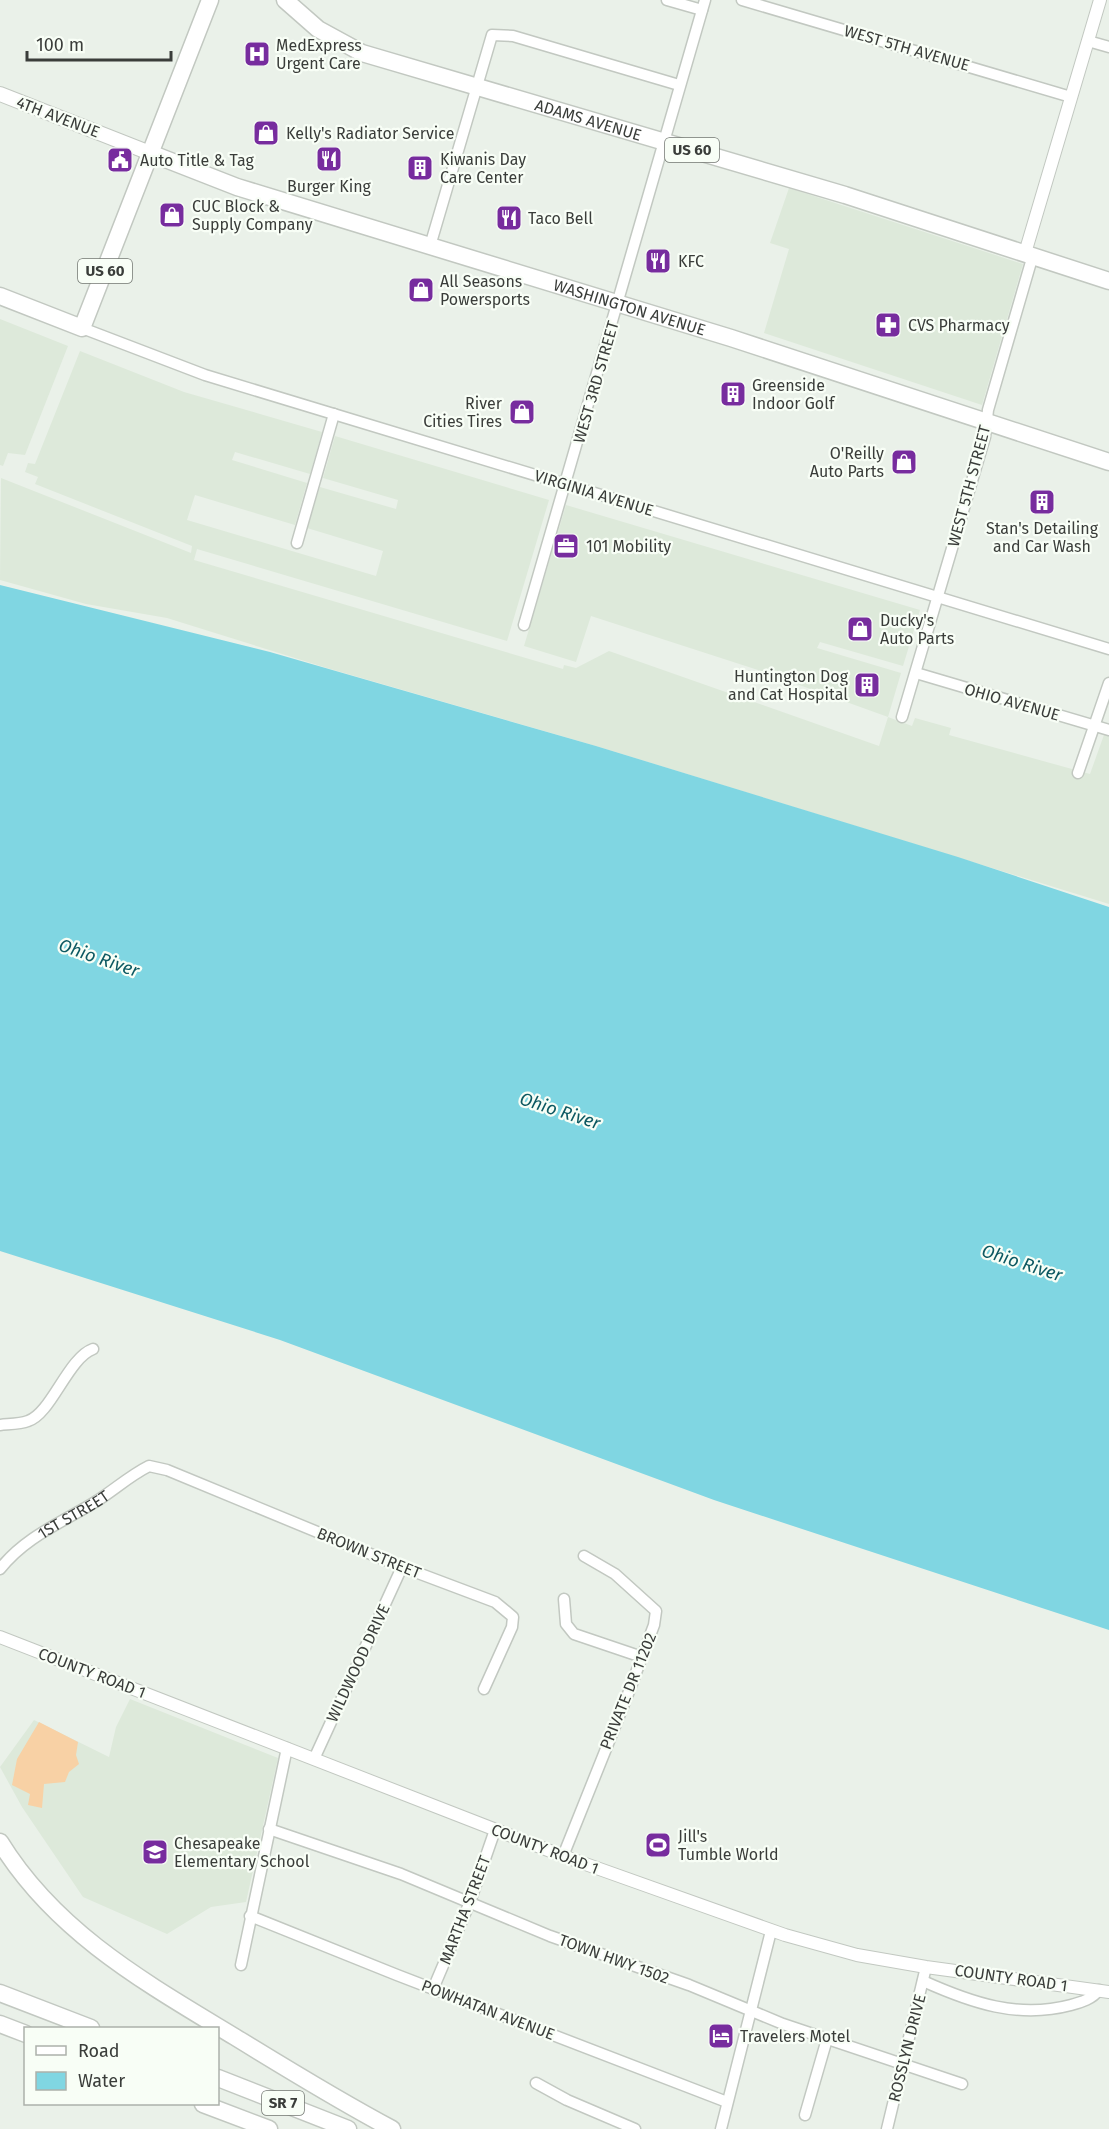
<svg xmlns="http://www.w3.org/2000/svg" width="1109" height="2129" font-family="'Fira Sans',sans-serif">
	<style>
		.built { fill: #dde9da }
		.green { fill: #f8d1a5 }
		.water { fill: #80d6e2 }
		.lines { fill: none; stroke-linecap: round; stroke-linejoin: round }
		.minor-casing { stroke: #c2c8c1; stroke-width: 13 }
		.tertiary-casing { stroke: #c2c8c1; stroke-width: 14 }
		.secondary-casing { stroke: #c2c8c1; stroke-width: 16 }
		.primary-casing { stroke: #c2c8c1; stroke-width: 19 }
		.minor { stroke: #fff; stroke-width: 10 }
		.tertiary { stroke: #fff; stroke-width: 12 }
		.secondary { stroke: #fff; stroke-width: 14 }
		.primary { stroke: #fff; stroke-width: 16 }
		.labels { text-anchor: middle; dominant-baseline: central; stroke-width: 4.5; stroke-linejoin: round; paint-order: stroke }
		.shield { fill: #f8fef6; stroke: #737772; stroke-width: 1.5 }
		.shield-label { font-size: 15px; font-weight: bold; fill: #3a3d3a }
		.poi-label { font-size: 16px; fill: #3a3d3a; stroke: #f8fef6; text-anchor: start }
		.street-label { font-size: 16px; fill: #3a3d3a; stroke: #f8fef6 }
		.water-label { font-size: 18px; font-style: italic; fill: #0d5962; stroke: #f8fef6 }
	</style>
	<rect width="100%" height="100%" fill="#eaf1e9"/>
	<!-- built -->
	<g class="built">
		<polygon points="789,188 1023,264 982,405 764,333 789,249 770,243"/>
		<polygon points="0,319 68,346 25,455 8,453 3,466 0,465"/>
		<polygon points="80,351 184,392 322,432 310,474 235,452 232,460 307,483 295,525 195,495 187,520 376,576 383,551 307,528 320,487 396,509 398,500 323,478 335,436 549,500 507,641 197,549 194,560 563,669 564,665 576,668 609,651 879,746 888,717 758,670 591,616 576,662 524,646 566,505 920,610 903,666 820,642 817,648 901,673 888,717 912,726 915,718 951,728 949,735 1090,774 1105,732 1109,733 1109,904 596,746 327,668 167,618 86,604 0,580 1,478 191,553 192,546 35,484 38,477 25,472 28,463 35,464"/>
		<polygon points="130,1699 278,1758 246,1902 211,1907 167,1934 83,1897 22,1807 0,1767 34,1720 109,1757 116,1727"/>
	</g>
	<!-- green -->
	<polygon class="green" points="39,1722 78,1742 76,1755 79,1764 69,1772 65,1782 44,1784 42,1808 28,1805 30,1794 12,1785 17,1759"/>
	<!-- water -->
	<polygon class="water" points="0,585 270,652 596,746 958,857 1109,907 1109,1630 714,1500 280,1340 0,1251"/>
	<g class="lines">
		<!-- minor casing -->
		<g class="minor-casing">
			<g id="minor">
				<polyline points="667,0 702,10"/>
				<polyline points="742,0 1071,97"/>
				<polyline points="1088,41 1109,47"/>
				<polyline points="430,246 492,35 513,36 679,85"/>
				<polyline points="82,328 205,375 1109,649"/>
				<polyline points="297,543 334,414"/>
				<polyline points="524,625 705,0"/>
				<polyline points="916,673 1109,730"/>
				<polyline points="902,717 985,437 988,410 1033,255"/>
				<polyline points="1078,773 1109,683"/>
				<path d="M0,1425C9,1424 20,1424 28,1421C51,1414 68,1358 93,1349"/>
				<path id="s1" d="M0,1569C25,1537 61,1523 95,1502C113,1491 129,1476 149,1466L167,1470L402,1567L495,1602L513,1617L512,1627L484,1689"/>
				<polyline points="564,1599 566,1624 574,1634 642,1657"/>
				<polyline points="314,1759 402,1567"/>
				<polyline points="269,1829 401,1874 550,1936 689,1985 783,2024 962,2084"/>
				<polyline points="563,1856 628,1694 654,1625 656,1611 615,1574 584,1556"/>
				<polyline points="250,1916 397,1975 727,2102"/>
				<polyline points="241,1965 287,1748"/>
				<path d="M923,1981C972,2003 1018,2019 1071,2005C1082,2002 1092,1999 1099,1990"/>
				<polyline points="433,1989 470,1902 495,1830"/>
				<polyline points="536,2083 567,2100 635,2129"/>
				<polyline points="805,2115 827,2039"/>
				<polyline points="721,2129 771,1931"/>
				<polyline points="887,2129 926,1967"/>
			</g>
		</g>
		<!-- tertiary casing -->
		<g class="tertiary-casing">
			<g id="tertiary">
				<polyline points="1025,253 1100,0"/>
				<polyline points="0,1637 563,1856 785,1935 857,1955 926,1967 1109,1992"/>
			</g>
		</g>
		<!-- secondary casing -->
		<g class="secondary-casing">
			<polyline id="secondary" points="0,94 150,153"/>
		</g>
		<!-- primary casing -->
		<g class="primary-casing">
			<g id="primary">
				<path id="s2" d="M285,0L318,29L362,53L845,195L1109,281"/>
				<path id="s3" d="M150,153L237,187L731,338L1109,462"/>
				<polyline points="0,296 82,328 210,0"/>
				<path d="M0,1842C56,1933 146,1983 235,2037C287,2069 339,2101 392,2129"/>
				<polyline points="0,1993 91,2028"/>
				<polyline points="0,2024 26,2034"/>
				<polyline points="218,2078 348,2129"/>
				<polyline points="203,2104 269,2129"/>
			</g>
		</g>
		<!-- minor -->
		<use href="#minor" class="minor"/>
		<!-- tertiary -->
		<use href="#tertiary" class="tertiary"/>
		<!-- secondary -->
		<use href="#secondary" class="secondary"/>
		<!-- primary -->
		<use href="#primary" class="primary"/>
	</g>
	<!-- icons -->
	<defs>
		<g id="hospital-square" transform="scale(1.35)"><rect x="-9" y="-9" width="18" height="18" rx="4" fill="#772c9e" stroke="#f8fef6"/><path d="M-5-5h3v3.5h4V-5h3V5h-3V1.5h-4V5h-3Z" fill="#fff"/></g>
		<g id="shop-square" transform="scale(1.35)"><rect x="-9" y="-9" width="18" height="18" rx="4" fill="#772c9e" stroke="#f8fef6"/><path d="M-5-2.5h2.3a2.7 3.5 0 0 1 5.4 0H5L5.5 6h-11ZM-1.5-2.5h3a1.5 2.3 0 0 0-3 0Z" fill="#fff"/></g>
		<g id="restaurant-square" transform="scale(1.35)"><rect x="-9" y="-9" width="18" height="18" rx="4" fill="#772c9e" stroke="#f8fef6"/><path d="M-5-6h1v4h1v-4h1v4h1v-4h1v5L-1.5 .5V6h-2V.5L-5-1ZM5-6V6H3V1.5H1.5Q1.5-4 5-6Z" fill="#fff"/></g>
		<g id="civic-square" transform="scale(1.35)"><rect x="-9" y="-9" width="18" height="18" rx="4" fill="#772c9e" stroke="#f8fef6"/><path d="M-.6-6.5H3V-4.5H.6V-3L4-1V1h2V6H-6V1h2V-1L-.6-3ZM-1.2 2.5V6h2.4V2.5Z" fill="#fff"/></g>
		<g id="building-square" transform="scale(1.35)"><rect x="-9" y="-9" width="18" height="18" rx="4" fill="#772c9e" stroke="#f8fef6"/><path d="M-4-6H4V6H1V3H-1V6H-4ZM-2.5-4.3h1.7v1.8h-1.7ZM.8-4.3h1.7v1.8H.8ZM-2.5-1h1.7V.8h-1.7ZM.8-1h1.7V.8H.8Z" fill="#fff"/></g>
		<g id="pharmacy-square" transform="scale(1.35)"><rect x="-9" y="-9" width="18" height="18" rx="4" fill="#772c9e" stroke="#f8fef6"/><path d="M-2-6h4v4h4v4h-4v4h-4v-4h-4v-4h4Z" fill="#fff"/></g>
		<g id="office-square" transform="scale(1.35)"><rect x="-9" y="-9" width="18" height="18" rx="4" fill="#772c9e" stroke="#f8fef6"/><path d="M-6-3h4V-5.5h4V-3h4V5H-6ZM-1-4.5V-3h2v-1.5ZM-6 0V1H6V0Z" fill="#fff"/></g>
		<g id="stadium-square" transform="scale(1.35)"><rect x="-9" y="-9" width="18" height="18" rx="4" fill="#772c9e" stroke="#f8fef6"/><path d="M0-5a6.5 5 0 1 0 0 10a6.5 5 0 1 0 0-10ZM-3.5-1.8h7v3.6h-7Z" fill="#fff"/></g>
		<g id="school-square" transform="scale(1.35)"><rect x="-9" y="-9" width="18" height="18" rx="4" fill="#772c9e" stroke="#f8fef6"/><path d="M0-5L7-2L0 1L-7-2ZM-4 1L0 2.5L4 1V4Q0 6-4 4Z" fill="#fff"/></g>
		<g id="hotel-square" transform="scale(1.35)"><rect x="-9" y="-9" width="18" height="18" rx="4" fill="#772c9e" stroke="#f8fef6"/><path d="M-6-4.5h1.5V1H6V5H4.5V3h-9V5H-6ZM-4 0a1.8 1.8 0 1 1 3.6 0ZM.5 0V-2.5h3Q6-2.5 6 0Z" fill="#fff"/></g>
	</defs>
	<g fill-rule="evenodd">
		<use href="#hospital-square" x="257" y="54"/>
		<use href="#shop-square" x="266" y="133"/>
		<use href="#restaurant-square" x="329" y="159"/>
		<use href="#civic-square" x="120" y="160"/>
		<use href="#building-square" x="420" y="168"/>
		<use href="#shop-square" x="172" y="215"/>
		<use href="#restaurant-square" x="509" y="218"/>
		<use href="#restaurant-square" x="658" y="261"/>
		<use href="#shop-square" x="421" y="290"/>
		<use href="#pharmacy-square" x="888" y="325"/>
		<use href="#building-square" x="733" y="394"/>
		<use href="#shop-square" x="522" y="412"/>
		<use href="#shop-square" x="904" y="462"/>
		<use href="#building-square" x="1042" y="502"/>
		<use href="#office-square" x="566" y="546"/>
		<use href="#shop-square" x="860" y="629"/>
		<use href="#building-square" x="867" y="685"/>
		<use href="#stadium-square" x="658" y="1845"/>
		<use href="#school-square" x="155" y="1852"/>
		<use href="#hotel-square" x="721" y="2036"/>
	</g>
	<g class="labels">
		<!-- shield labels -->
		<g class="shield">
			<rect x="665" y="138" width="54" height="24" rx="4.5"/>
			<rect x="78" y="259" width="54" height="24" rx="4.5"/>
			<rect x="262" y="2091" width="42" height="24" rx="4.5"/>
		</g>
		<g class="shield-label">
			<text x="692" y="150">US 60</text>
			<text x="105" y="271">US 60</text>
			<text x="283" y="2103">SR 7</text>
		</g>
		<!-- poi labels -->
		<g class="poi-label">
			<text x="276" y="45">MedExpress<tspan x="276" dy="18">Urgent Care</tspan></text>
			<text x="286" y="133">Kelly's Radiator Service</text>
			<text x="440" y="159">Kiwanis Day<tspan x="440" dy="18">Care Center</tspan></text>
			<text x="140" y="160">Auto Title &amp; Tag</text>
			<text x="329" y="186" text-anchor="middle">Burger King</text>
			<text x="192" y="206">CUC Block &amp;<tspan x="192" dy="18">Supply Company</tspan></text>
			<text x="528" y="218">Taco Bell</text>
			<text x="678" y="261">KFC</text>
			<text x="440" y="281">All Seasons<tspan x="440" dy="18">Powersports</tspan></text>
			<text x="908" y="325">CVS Pharmacy</text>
			<text x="752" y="385">Greenside<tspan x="752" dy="18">Indoor Golf</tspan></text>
			<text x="502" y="403" text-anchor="end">River<tspan x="502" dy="18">Cities Tires</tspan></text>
			<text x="884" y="453" text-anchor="end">O'Reilly<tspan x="884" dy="18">Auto Parts</tspan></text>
			<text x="1042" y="528" text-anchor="middle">Stan's Detailing<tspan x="1042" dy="18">and Car Wash</tspan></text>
			<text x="586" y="546">101 Mobility</text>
			<text x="880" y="620">Ducky's<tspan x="880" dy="18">Auto Parts</tspan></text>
			<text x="848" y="676" text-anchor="end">Huntington Dog<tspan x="848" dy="18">and Cat Hospital</tspan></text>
			<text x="678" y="1836">Jill's<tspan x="678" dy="18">Tumble World</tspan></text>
			<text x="174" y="1843">Chesapeake<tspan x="174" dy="18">Elementary School</tspan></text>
			<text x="740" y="2036">Travelers Motel</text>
		</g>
		<!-- street labels -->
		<g class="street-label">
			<text transform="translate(907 48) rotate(16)">WEST 5TH AVENUE</text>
			<text transform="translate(58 117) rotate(21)">4TH AVENUE</text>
			<text stroke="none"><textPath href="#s2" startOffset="330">ADAMS AVENUE</textPath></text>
			<text stroke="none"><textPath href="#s3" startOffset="504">WASHINGTON AVENUE</textPath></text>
			<text transform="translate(596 382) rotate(-74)">WEST 3RD STREET</text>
			<text transform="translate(969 486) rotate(-75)">WEST 5TH STREET</text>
			<text transform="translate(594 493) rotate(17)">VIRGINIA AVENUE</text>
			<text transform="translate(1012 702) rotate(16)">OHIO AVENUE</text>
			<text stroke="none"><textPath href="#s1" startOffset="92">1ST STREET</textPath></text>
			<text transform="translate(369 1553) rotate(22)">BROWN STREET</text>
			<text transform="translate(358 1663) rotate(-65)">WILDWOOD DRIVE</text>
			<text transform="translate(92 1673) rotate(21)">COUNTY ROAD 1</text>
			<text transform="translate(628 1691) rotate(-68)">PRIVATE DR 11202</text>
			<text transform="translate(545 1849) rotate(21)">COUNTY ROAD 1</text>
			<text transform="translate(465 1910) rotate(-69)">MARTHA STREET</text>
			<text transform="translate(614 1959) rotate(20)">TOWN HWY 1502</text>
			<text transform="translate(1011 1978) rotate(8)">COUNTY ROAD 1</text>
			<text transform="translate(488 2010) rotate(21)">POWHATAN AVENUE</text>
			<text transform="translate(907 2048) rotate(-76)">ROSSLYN DRIVE</text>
		</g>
		<!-- water labels -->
		<g class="water-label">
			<text transform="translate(99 958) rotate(19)">Ohio River</text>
			<text transform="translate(560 1111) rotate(18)">Ohio River</text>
			<text transform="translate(1022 1263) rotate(18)">Ohio River</text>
		</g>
	</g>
	<!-- legend -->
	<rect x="24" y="2027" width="195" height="78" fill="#f8fef6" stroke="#acb1ab" stroke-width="1.5"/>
	<rect x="36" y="2046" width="30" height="9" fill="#ffffff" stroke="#acb1ab" stroke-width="1.5"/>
	<text x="78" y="2057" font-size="18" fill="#3a3d3a">Road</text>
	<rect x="36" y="2072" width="30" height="18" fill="#80d6e2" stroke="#acb1ab" stroke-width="1.5"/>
	<text x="78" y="2087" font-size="18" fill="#3a3d3a">Water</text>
	<!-- scale -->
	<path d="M27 51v9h144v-9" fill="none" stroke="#3a3d3a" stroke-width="3"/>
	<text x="36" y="51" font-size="18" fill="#3a3d3a" stroke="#f8fef6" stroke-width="4.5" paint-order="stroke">100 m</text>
</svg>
